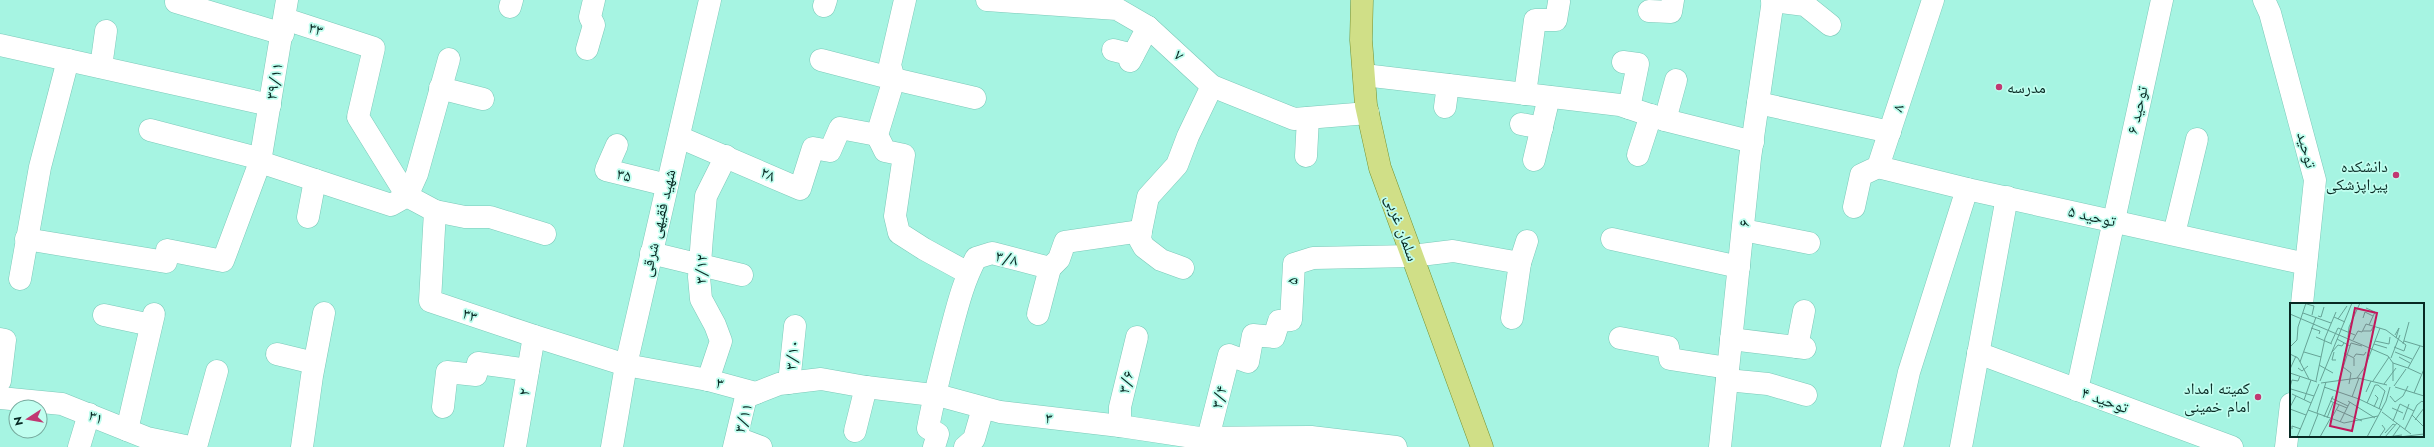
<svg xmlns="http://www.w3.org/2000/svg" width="2434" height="447" font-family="Jost,'Noto Naskh Arabic',sans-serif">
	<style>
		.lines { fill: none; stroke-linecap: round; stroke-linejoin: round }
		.minor-casing { stroke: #7cc9b9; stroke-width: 23 }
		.major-casing { stroke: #769230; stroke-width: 23 }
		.minor { stroke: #fff; stroke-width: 22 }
		.major { stroke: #d0df87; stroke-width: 22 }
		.poi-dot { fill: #c13872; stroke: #c0feef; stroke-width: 1.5 }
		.labels { text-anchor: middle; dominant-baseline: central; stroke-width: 3.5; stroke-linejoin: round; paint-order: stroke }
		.street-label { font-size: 16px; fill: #072923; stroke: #c0feef }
		.poi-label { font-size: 16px; fill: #072923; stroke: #c0feef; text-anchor: end }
		.inset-road { fill: none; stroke: #66a396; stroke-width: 1 }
		.view { fill: #c2185b; fill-opacity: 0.15; stroke: #c2185b; stroke-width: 2 }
		.inset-edge { fill: none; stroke: #072923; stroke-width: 2 }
	</style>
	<rect width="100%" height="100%" fill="#a6f4e2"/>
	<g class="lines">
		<!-- minor casing -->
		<g class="minor-casing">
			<g id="minor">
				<polyline points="905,0 890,65 894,79 975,98"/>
				<polyline points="987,0 1117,9 1148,27 1212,86 1294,119 1368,113"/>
				<polyline points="2264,0 2270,13 2315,180 2302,304"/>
				<polyline points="1772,1 1805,5 1830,25"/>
				<polyline points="176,2 283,34"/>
				<polyline points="824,6 826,0"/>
				<polyline points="510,7 512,0"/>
				<polyline points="1649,11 1671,12 1673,0"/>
				<polyline points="285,19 374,48 358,117 407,196"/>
				<polyline points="0,45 270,105"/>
				<polyline points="587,49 594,25 590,17 594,0"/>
				<polyline points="1113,50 1133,55"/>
				<polyline points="821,60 894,79 877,135 885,151 904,155 895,216 899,233 924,249 968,273"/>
				<polyline points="1130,61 1148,27"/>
				<polyline points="1623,62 1638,64 1629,108"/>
				<polyline points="101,67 106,31"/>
				<polyline points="1364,75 1620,105 1665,120 1753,142"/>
				<polyline points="440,88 483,99"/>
				<polyline points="1525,94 1535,20 1556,20 1559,2"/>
				<polyline points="1758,103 1890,132"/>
				<polyline points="1445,107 1448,85"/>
				<polyline points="1665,120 1676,80"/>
				<polyline points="1521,124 1542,128"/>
				<polyline points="150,130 261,159"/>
				<polyline points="679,137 800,189 813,148 830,151 840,128 877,135"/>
				<polyline points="617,145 606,170 667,185"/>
				<polyline points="1638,155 1651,115"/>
				<polyline points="1306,156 1308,118"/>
				<polyline points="1534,160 1549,97"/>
				<polyline points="260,162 391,205 407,196 435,211 430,301 534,336 626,365 708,380 756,393"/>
				<polyline points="1878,167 1967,189 2306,264"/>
				<polyline points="407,196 417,174 449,59"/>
				<polyline points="1854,207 1861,175 1878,167 1933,0"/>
				<polyline points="435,211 465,217 490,217 545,234"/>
				<polyline points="308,217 315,180"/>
				<polyline points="1743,230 1809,243"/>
				<polyline points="2174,234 2197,139"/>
				<polyline points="26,239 166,262 167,250 223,261 260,162 287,0"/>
				<polyline points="1612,239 1739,267"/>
				<polyline points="651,253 742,275"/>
				<polyline points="1183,268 1161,260 1144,247 1140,240 1141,231 1148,197 1177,165 1188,136 1212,86"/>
				<polyline points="20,279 40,167 68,60"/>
				<polyline points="1038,314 1050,268"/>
				<polyline points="104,315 151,325"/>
				<polyline points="1512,318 1520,263 1527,241"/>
				<polyline points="1620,338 1668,347 1670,359 1728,368"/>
				<polyline points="0,339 5,340 0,381"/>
				<polyline points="1731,339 1805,348"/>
				<polyline points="1797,347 1804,311"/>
				<polyline points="1978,353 2232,447"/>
				<polyline points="277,354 314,363"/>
				<polyline points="708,380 721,341 715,325 701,299 699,277 702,237 706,196 726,156"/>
				<polyline points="1727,380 1768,384 1806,395"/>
				<polyline points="789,383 795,326"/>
				<polyline points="2077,390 2162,0"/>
				<polyline points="0,398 62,404 147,438 190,447"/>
				<polyline points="443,407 447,372 476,375 478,363 528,370"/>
				<polyline points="1120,426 1120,407 1137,337"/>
				<polyline points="127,430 154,314"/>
				<polyline points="855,431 866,387"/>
				<polyline points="737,438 761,447"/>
				<polyline points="1208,438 1229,355 1248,362 1253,335 1274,337 1279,321 1291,320 1294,264 1313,258 1412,256 1453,251 1520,263"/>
				<polyline points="79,447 89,414"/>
				<polyline points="196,447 217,371"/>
				<polyline points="302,447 312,376 324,313"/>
				<polyline points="515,447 534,336"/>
				<polyline points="612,447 626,365 710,0"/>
				<polyline points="734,447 746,397 779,384 821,379 866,387 941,396 1000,412 1120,426 1199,438 1311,437 1396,447"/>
				<path d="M934,447L938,434L928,428C934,396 942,365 950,334C957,308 963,282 976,258L992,253L1050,268L1059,259L1065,242L1141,231"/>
				<polyline points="965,447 974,439 983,408"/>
				<polyline points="1720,447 1750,158 1773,0"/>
				<polyline points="1892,447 1909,372 1967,189"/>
				<polyline points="1961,447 2007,197"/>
				<polyline points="2286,447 2291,404"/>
			</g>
		</g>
		<!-- major casing -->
		<g class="major-casing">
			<polyline id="major" points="1362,0 1361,40 1366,105 1380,168 1482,447"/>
		</g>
		<!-- minor -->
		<use href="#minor" class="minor"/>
		<!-- major -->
		<use href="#major" class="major"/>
	</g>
	<!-- markers -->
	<g class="poi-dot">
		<circle cx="1999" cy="87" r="4"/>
		<circle cx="2396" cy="175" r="4"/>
		<circle cx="2258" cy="397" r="4"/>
	</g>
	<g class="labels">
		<!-- street labels -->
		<g class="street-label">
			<text transform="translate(316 29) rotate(18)">۳۳</text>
			<text transform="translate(1179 55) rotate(42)">۷</text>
			<text transform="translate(274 81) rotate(-80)">۳۹/۱۱</text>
			<text transform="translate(1898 108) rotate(-72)">۸</text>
			<text transform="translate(2137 110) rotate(-77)">توحید ۶</text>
			<text transform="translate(2307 150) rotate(75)">توحید</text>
			<text transform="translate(768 174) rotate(24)">۲۸</text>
			<text transform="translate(624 175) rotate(14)">۳۵</text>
			<text transform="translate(2092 216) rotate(13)">توحید ۵</text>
			<text transform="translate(658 223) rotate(-77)">شهید فقیهی شرقی</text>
			<text transform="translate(1744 223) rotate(-84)">۶</text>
			<text transform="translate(1402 228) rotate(70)">سلمان غربی</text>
			<text transform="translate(1007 258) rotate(13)">۳/۸</text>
			<text transform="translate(701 269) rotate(-89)">۳/۱۲</text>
			<text transform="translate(1292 281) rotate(-85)">۵</text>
			<text transform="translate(470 315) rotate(19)">۳۳</text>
			<text transform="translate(792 355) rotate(-84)">۳/۱۰</text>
			<text transform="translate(1126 382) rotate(-76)">۳/۶</text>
			<text transform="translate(720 383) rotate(15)">۳</text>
			<text transform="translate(524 392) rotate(-80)">۲</text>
			<text transform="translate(1219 397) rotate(-76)">۳/۴</text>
			<text transform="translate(2105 400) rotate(20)">توحید ۴</text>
			<text transform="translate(96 417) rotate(22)">۳۱</text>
			<text transform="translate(743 418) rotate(-74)">۳/۱۱</text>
			<text transform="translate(1049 418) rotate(7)">۳</text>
		</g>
		<!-- poi labels -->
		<g class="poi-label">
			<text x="2007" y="87" text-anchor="start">مدرسه</text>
			<text x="2388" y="166">دانشکده<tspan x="2388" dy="18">پیراپزشکی</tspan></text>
			<text x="2250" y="388">کمیته امداد<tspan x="2250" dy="18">امام خمینی</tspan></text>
		</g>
	</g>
	<!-- overview -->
	<g transform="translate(2290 303)">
		<rect width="134" height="134" fill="#a6f4e2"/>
		<path class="inset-road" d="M13,0L24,3L22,12M76,5L85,9L79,22M13,10L41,20M0,11L98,53L103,60V78M28,13L31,14L34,4M44,14L55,19M73,15L75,9L83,13M48,16L57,3M21,25L30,28L29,31M73,28H81L83,24M105,32L109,25L106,35M26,34L42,41M58,34L59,24L70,0L72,1M47,36L60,43M63,37L68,28L72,29L76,21L96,27L116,42L114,48L104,44M85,38L99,41L100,34M114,38L134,44M41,40L48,25L65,32M84,41L97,45M113,41L119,19M0,44L7,37L8,24L16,0M14,49L31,54M42,49L48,42L52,43L54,40M44,49L42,57H46M105,49L122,56M54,50L64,55V63M0,51L8,55L19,76M64,54L66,51L74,52L76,49M109,54L120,60M101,55L110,32M10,59L26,14M103,60L118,65L130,43M29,62L43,70M53,64L61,70L59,81M8,65L12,68L18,63M118,65L131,71M0,66L6,53M0,70L27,79M67,75L75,64L90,25M49,77L61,40L72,43M26,78L35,35L46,9M30,78L62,0M83,78L99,54M31,80L68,75L97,82M94,81L106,65M104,83L116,66M0,84L2,77L8,78L10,73M34,84L69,96L92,107M105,84L134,93M1,86L24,93M76,89L81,78M124,90L134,66M2,91L21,100M100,93L105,99L113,93L118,83M62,94L69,75M41,95L58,103M14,97L21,77M40,98L57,105M58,98L85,115M77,100L85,82H88L95,88L89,106M0,104L6,93M84,104L88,95L85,92M102,105L113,110M0,106L16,112M18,107L54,120L88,113M47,107L72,118M92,109L121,131M27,110L36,79M122,112L134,124M34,114L43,93M37,115L43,100M41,116L49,102M113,117L119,101M125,117L134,105M103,118L110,101L124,108M50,119L60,99M2,126V123L11,126M115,126L127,102L132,98L134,100M95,130L103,121L105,122M90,133L95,126L92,122M103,133L110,123M7,134L29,81M19,134L28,111M30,134L40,116M77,134L96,98L100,84M95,134L107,120M97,134L112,132M109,134L134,131"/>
		<path class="view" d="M65,5L87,10L62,128L40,123Z"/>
		<rect width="134" height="134" class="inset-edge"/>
	</g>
	<!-- north arrow -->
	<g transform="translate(28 419) rotate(258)"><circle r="19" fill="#c0feef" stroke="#76a99d"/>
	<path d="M0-3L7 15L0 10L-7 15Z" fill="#c13872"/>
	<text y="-6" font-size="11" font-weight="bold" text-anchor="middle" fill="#072923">N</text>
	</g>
</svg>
